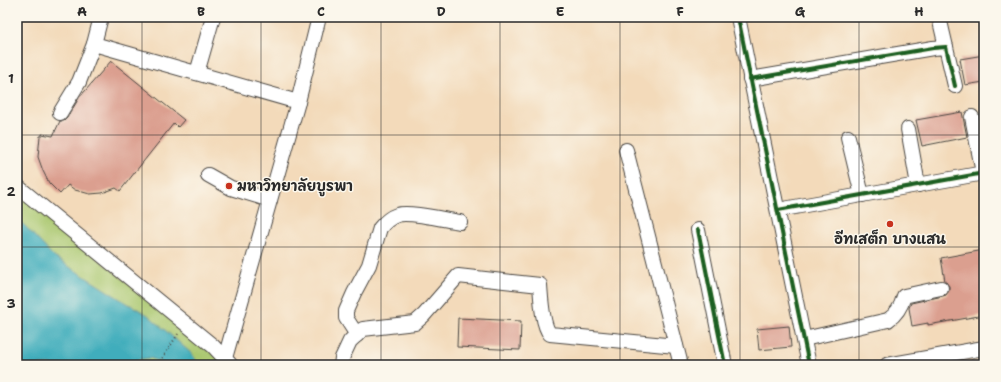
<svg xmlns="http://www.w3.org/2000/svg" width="1001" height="382" font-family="'Shantell Sans','Playpen Sans Thai',sans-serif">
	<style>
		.green { fill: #aac86f; stroke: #6a7a4d }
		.water { fill: #3fadbc; stroke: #356c74 }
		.building { fill: #db9f8f }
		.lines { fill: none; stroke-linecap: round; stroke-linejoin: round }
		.minor-casing { stroke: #494540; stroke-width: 16 }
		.path { stroke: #494540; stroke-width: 2; stroke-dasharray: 1 3; stroke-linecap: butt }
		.minor { stroke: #fff; stroke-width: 14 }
		.cycleway-casing { stroke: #fbf7ec; stroke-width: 6 }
		.cycleway { stroke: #1b5e20; stroke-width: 4 }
		.grid { fill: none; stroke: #2b2b2b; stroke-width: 1; stroke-opacity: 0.55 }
		.poi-dot { fill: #c8321e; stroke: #fbf7ec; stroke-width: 1.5 }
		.labels { text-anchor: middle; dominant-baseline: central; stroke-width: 3; stroke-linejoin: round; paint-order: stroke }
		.poi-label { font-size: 14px; font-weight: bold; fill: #2b2b2b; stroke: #fbf7ec; text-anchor: start }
		.neatline { fill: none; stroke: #2b2b2b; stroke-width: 1.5 }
		.grid-label { font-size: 13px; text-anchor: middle; font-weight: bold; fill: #2b2b2b }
	</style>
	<rect width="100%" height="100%" fill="#fbf7ec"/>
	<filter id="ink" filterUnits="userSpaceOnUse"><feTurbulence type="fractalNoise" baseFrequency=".025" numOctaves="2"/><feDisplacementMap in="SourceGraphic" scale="8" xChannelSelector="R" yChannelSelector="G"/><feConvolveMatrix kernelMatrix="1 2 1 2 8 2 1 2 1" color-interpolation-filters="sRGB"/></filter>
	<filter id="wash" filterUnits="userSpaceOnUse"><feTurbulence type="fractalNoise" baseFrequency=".012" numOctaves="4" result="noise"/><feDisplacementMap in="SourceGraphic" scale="16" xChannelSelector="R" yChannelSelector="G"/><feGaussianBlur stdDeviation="0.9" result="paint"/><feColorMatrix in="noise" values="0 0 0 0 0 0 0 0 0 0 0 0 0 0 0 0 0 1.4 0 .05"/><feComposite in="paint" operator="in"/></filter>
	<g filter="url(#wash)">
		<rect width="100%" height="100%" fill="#f3daba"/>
		<!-- green -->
		<polygon class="green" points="17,191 227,365 17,365"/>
		<!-- water -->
		<polygon class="water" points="17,220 25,226 54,257 120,299 148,315 192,354 199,365 167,365 150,358 135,360 133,365 17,365 17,354 22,346 21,337 17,335"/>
		<g id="blocks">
			<!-- building -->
			<g class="building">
				<polygon points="984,55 984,82 965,85 960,59"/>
				<polygon points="111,61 184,120 178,127 174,123 120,191 116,188 102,193 90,194 75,190 68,185 60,194 49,183 43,171 38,157 40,136 42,136 42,134 53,136 60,121 64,121 67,118 79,98"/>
				<polygon points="962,112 967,137 922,146 916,120"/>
				<polygon points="984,250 984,315 928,325 928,323 912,326 909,308 911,303 943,296 946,295 949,291 949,286 945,281 941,258"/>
				<polygon points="458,318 521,321 520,350 457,347"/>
				<polygon points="789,326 791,347 759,350 757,329"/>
			</g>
		</g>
	</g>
	<g filter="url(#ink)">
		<use href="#blocks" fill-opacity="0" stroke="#494540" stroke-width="1"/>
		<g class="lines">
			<!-- minor casing -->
			<g class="minor-casing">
				<g id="minor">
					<polyline points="738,17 809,365"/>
					<polyline points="939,17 946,47"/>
					<polyline points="94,44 298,102"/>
					<polyline points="197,73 213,17"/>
					<polyline points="750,79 933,48 946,47 955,86"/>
					<polyline points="60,113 79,82 94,44 101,17"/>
					<polyline points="972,117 983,173"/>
					<polyline points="908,129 918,185"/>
					<polyline points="848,137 862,195"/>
					<polyline points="626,150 681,365"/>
					<polyline points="208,175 231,188 270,200"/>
					<polyline points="17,186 213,346 230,364"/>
					<polyline points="778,210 984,173"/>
					<polyline points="698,230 725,365"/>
					<path d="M357,335L346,318V311L354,293L369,265L380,228C384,223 391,217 397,215C409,211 446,220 460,222"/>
					<path d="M804,339L888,320C897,314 901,307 904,296L941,288"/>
					<polyline points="225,358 298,102 319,17"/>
					<path d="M341,365L342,358L350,341L363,329L415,323L424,315L458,276L540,285C541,297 542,325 550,334L676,346"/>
					<polyline points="887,365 984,348"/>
				</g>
			</g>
			<!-- path -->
			<polyline class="path" points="158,365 178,334"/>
			<!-- minor -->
			<use href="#minor" class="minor"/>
			<!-- cycleway casing -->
			<g class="cycleway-casing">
				<g id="cycleway">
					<polyline points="738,17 809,365"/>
					<polyline points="750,79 933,48 946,47 955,86"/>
					<polyline points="778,210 984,173"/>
					<polyline points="698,230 725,365"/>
				</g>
			</g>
			<!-- cycleway -->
			<use href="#cycleway" class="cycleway"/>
		</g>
	</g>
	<!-- grid -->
	<path class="grid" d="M142,17V365M261,17V365M381,17V365M500,17V365M620,17V365M740,17V365M859,17V365M17,135H984M17,247H984"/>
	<!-- markers -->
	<g class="poi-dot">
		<circle cx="229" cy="186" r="4"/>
		<circle cx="890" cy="224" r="4"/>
	</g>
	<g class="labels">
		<!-- poi labels -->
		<g class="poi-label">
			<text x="237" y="186">มหาวิทยาลัยบูรพา</text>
			<text x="890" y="239" text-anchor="middle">อีทเสต็ก บางแสน</text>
		</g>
	</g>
	<!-- margin -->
	<rect width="1001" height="382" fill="none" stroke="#fbf7ec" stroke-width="44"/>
	<rect x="22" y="22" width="957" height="338" class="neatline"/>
	<g class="grid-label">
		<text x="82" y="16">A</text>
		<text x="201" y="16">B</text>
		<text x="321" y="16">C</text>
		<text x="441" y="16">D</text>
		<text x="560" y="16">E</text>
		<text x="680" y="16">F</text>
		<text x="800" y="16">G</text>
		<text x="919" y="16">H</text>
		<text x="11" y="83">1</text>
		<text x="11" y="196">2</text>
		<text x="11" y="308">3</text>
	</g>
</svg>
